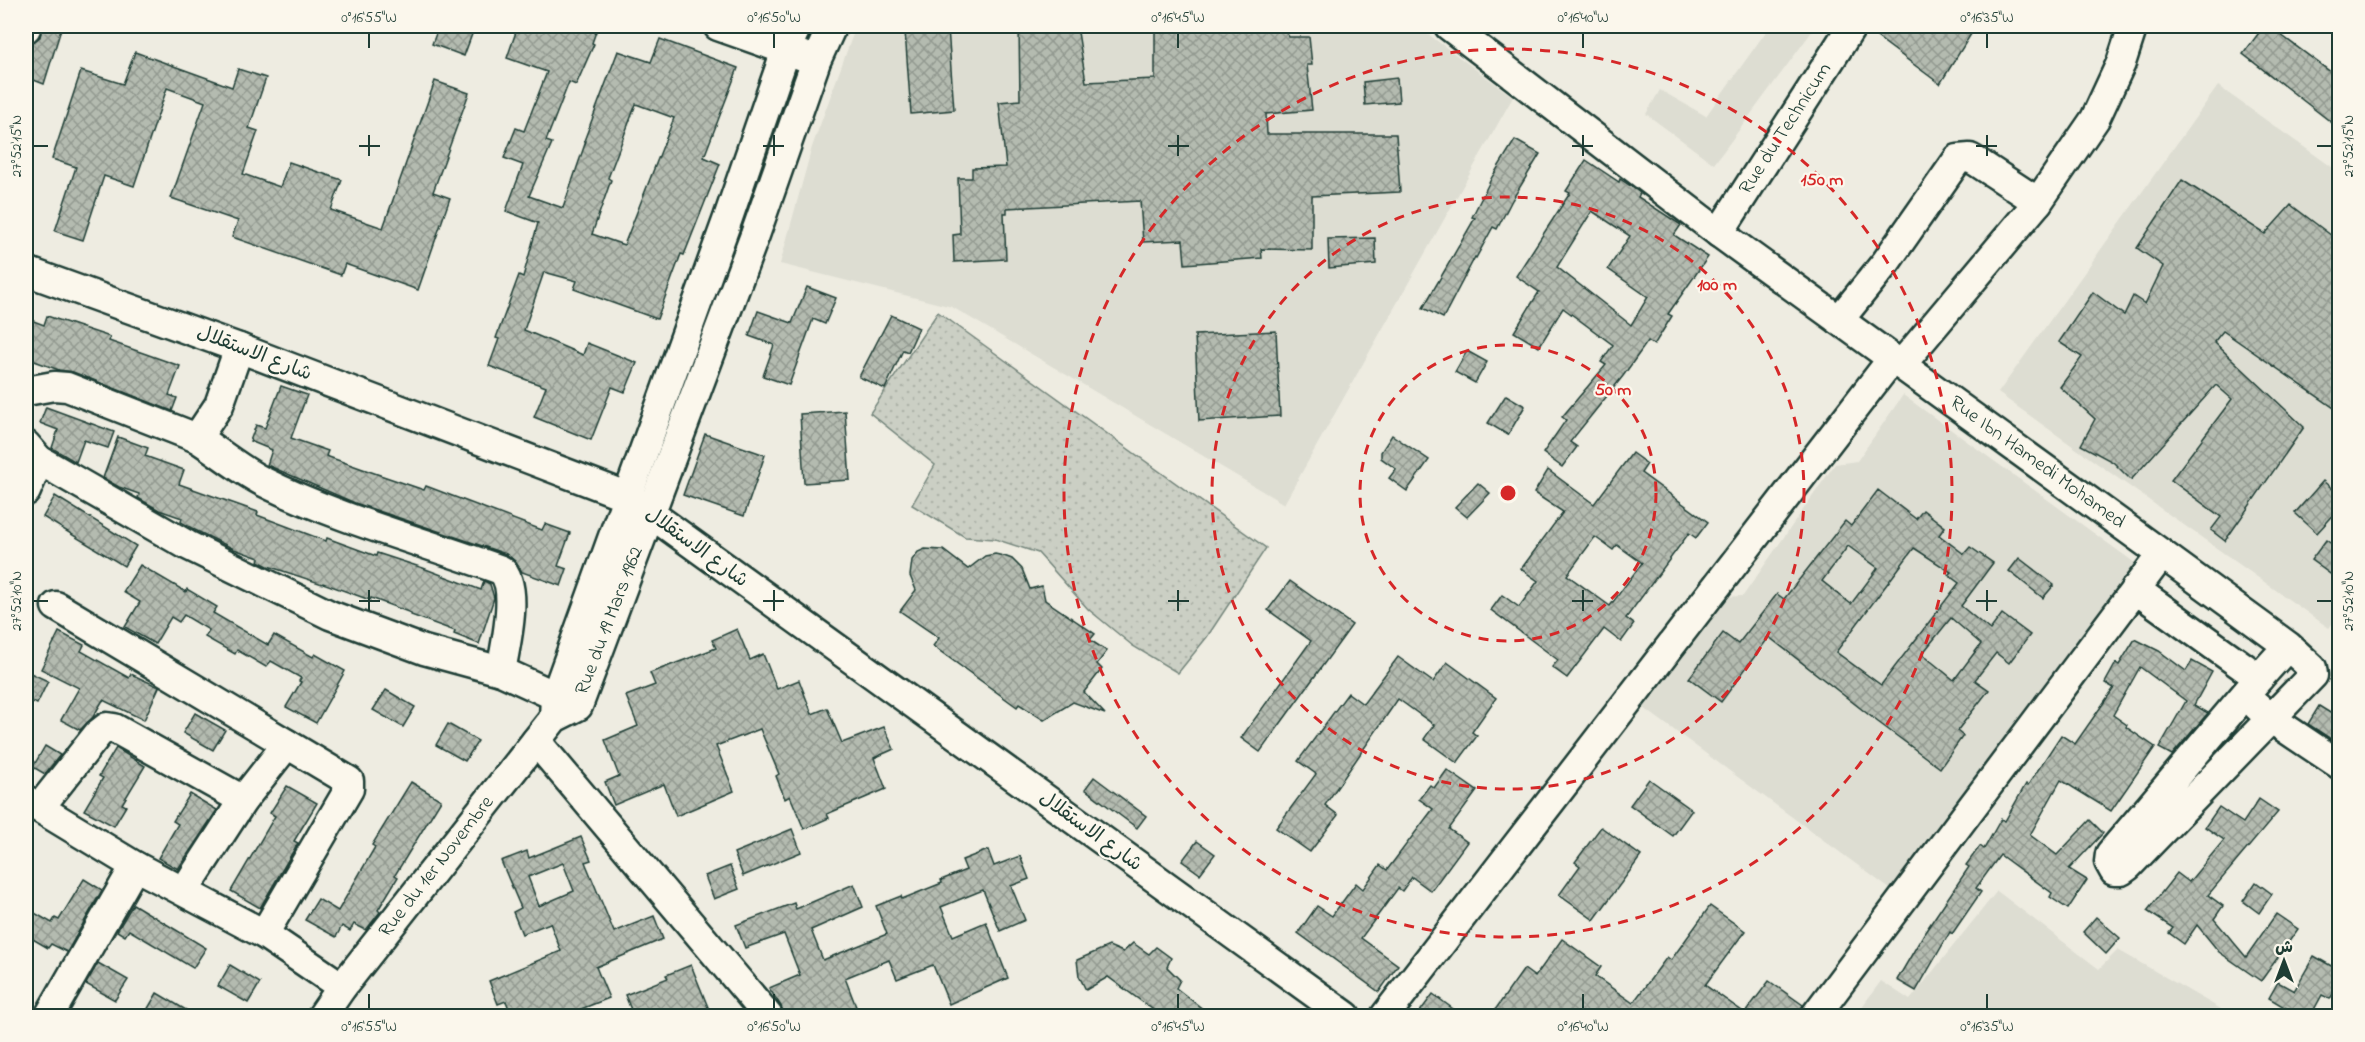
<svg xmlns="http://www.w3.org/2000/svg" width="2365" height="1042" font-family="'Indie Flower','Playpen Sans Arabic',sans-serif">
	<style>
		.built { fill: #ddddd2 }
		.park { fill: url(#park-dots); stroke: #75867c; stroke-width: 1.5 }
		.building { fill: url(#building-cross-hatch); stroke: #1f3d34; stroke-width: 1.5; fill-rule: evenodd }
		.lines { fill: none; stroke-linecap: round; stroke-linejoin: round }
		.minor-casing { stroke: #1f3d34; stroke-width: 33 }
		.minor { stroke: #fbf7ec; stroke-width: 28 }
		.ticks { fill: none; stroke: #1f3d34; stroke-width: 2 }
		.ring { fill: none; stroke: #d62828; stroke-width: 3; stroke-dasharray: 10 8 }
		.labels { text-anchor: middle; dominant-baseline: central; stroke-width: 4.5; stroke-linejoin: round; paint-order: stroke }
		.street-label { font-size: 20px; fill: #1f3d34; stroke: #fbf7ec }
		.centre { fill: #d62828; stroke: #fbf7ec; stroke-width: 3 }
		.ring-label { font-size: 18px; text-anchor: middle; font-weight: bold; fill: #d62828; stroke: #fbf7ec; stroke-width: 4.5; stroke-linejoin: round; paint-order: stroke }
		.neatline { fill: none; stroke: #1f3d34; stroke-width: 2 }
		.ticks-label { font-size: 15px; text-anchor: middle; fill: #1f3d34 }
	</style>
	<defs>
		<pattern id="park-dots" width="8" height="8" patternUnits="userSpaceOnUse" patternTransform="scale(1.5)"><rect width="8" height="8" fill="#cbcfc4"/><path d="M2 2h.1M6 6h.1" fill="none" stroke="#aeb3a9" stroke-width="1.8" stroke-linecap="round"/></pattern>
		<pattern id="building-cross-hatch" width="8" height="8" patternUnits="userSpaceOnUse" patternTransform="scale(1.5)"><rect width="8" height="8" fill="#b4bbb0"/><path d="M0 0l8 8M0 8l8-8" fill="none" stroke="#929990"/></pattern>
	</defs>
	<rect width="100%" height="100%" fill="#eeece1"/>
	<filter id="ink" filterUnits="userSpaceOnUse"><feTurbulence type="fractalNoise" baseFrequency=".0167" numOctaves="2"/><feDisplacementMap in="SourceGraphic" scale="12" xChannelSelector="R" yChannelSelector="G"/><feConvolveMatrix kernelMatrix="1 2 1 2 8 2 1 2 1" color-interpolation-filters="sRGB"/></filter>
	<g filter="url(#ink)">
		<!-- built -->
		<g class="built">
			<polygon points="856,26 1417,26 1513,97 1284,504 952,307 780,264 812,147"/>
			<polygon points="1770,26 1816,26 1714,164 1646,114 1660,90 1706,116"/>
			<polygon points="2218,86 2339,172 2340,614 2329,628 1998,393"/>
			<polygon points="1903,395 2142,568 1894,892 1644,708 1720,597 1743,596 1835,464 1857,461"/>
			<polygon points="1997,891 2099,969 2118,950 2233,1016 1855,1016 1881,981 1910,1000"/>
		</g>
		<!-- park -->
		<polygon class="park" points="938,312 1266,548 1207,637 1178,673 1133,646 1088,609 1038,553 995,539 965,537 912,505 935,465 870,413"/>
		<!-- building -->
		<g class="building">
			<polygon points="42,26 62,26 44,84 26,77 26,52 28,44 40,37"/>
			<polygon points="439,26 475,26 464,56 432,44"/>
			<path d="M518,26H598L592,43L594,44L576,85L569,82L546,141L552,143L529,196L563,208L586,141H584L618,51L651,62L660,39L738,68L704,157L720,164L684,255L681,254L657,319L574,289L577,281L544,272L524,330L583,355L587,343L637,363L625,392L612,387L591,440L534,417L546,387L489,366L499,339L496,338L519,275L523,277L538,223L506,211L523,165L504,158L516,128L524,131L547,72L507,58ZM636,104L674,118L624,245L592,234L611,180L608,178Z"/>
			<polygon points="1019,26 1077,26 1086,82 1155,79 1155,26 1282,26 1289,37 1309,37 1312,65 1307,65 1312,110 1266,114 1267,134 1396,134 1400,192 1312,196 1312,250 1261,249 1262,258 1185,264 1183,240 1143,242 1140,201 1007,208 1007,213 1004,213 1006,259 954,262 953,235 960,234 958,178 972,178 972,168 1006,167 999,102 1020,100"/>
			<polygon points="1884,26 1976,26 1940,84 1877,37"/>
			<polygon points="2264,26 2269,26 2340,79 2340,129 2243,54"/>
			<polygon points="948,28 954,110 911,114 905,31"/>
			<polygon points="135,52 232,87 238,69 266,78 249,128 258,131 243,174 280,187 289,162 342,180 331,210 383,228 435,81 469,93 433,192 450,198 418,290 345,264 341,275 232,237 238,221 171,198 205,102 167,88 134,186 104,176 83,240 55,231 76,167 52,159 81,71 123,84"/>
			<polygon points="1397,78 1399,102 1365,105 1363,82"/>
			<polygon points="1515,140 1540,154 1512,200 1497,229 1493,227 1476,258 1475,257 1443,318 1423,308 1475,218 1472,217 1492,177"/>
			<path d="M1586,160L1619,182L1620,179L1629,185L1640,193L1638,197L1681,225L1674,235L1708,257L1668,314L1672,316L1654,345L1648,341L1623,376L1570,442L1577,447L1562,467L1543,453L1566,420L1562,417L1606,365L1601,362L1613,345L1563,308L1539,347L1514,332L1539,292L1516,276L1570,193L1566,191ZM1592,211L1630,236L1608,269L1648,297L1631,325L1557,267Z"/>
			<polygon points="2182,180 2265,234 2291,205 2340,242 2340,412 2223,331 2214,342 2304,427 2225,541 2211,530 2221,517 2171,480 2232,399 2216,385 2131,480 2113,462 2081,445 2095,419 2060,387 2082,357 2059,342 2093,292 2124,315 2133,296 2145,304 2163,266 2137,248"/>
			<polygon points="1375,238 1376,264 1329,268 1328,239"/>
			<polygon points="807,287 836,298 825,324 813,319 789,385 763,376 774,345 749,336 758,311 792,323"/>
			<polygon points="891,315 919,328 908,352 903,350 885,389 859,377"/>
			<polygon points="47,316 110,337 109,341 180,366 169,395 177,398 172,411 73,372 59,370 26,358 26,318 44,325"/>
			<polygon points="1276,331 1280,416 1199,421 1195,335"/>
			<polygon points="1467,351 1487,362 1475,383 1455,372"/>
			<polygon points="281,386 307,395 291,438 328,451 326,456 380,475 424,490 426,486 542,530 545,524 570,533 558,566 567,569 561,586 522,572 515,561 506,554 355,503 267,465 272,450 250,441 256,425 265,428"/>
			<polygon points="1506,395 1525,406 1508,435 1488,423"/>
			<polygon points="46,407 114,432 108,448 84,440 76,462 52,448 58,430 40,423"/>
			<polygon points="845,411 850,480 804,483 800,414"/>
			<polygon points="705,434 765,455 744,516 683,495"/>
			<polygon points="1392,435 1429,460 1407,491 1389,478 1396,469 1381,458 1381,452"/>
			<polygon points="118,437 148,448 145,456 184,470 179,484 258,512 257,515 326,541 327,538 376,556 377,553 423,568 481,590 484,581 490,584 494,598 479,644 454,634 455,631 411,615 411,613 371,598 370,600 323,583 322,584 268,566 258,561 259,558 234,549 195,530 181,522 182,518 159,510 138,498 139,494 119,487 103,478"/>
			<path d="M1632,453L1647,464L1641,473L1708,522L1696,538L1689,533L1626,618L1634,624L1621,642L1604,629L1567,678L1552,667L1558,660L1491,610L1502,595L1519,607L1538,581L1521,569L1563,512L1534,493L1548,470L1594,504ZM1595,537L1613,550L1617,545L1642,563L1610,606L1567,575Z"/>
			<polygon points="2323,481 2340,495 2340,508 2317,533 2295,513"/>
			<polygon points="1478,483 1490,493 1467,517 1455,507"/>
			<path d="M1878,490L1916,519L1923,510L1945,527L1939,535L1964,554L1970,547L1993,563L1961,606L1990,630L2002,614L2030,635L2009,663L1996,653L1975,680L1989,690L1957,731L1963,736L1940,768L1878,722L1769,637L1721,702L1689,678L1723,633L1738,644L1777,594L1784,599L1845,521L1851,526ZM1848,546L1878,568L1851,604L1822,581ZM1914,548L1951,572L1948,575L1959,583L1881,685L1836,652ZM1951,618L1981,644L1954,680L1922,654Z"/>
			<polygon points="55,496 136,546 124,566 43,517"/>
			<polygon points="2326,540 2340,550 2340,581 2311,560"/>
			<polygon points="925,549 943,550 968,569 985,556 995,554 1004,556 1012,559 1022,569 1030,589 1042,586 1045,600 1095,634 1090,640 1107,651 1097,664 1102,669 1084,692 1105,714 1073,702 1044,720 1019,704 1017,707 933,646 939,638 900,611 916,590 910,576 912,560 918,552"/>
			<polygon points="2019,558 2054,585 2043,598 2009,571"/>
			<polygon points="140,565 186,592 187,589 217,607 213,613 268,645 274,635 313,657 315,654 345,671 316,723 286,707 301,682 299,681 301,678 271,661 266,667 237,650 235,654 205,637 209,630 184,615 179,622 171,617 155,644 125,627 140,602 123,592"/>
			<polygon points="1290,581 1352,625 1260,752 1241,738 1311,641 1268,610"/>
			<polygon points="737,629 750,660 763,654 777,689 799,680 812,714 827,708 842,743 884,727 894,749 874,758 886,789 827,814 829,818 804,829 790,796 785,799 776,776 779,774 760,729 716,746 734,791 676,816 664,784 614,805 605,782 619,776 605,740 638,726 626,696 655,685 650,673 716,648 712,640"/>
			<polygon points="59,632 84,645 81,651 129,678 131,674 159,687 144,720 103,700 93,717 80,730 61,720 79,688 41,669"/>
			<polygon points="2135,639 2159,651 2186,671 2192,661 2212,672 2194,705 2208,713 2172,755 2159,748 2186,701 2140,667 2113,715 2127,725 2126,727 2155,747 2111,811 2061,780 2030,835 2057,855 2090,820 2103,833 2069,869 2087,880 2068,909 2050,897 2052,893 2000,855 1976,888 1981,892 1952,934 1950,932 1916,991 1897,980 1925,932 1969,867 1966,865 1980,846 1984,849 2001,819 2005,821 2026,784 2028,785 2061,735 2075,744 2114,688 2105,683 2116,663 2119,665"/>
			<polygon points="1398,657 1433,682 1447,662 1496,698 1472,732 1477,736 1457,763 1424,739 1434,725 1398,699 1325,805 1338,815 1310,852 1276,828 1316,774 1298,761 1348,693 1363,704"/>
			<polygon points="26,671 48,681 37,704 26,699"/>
			<polygon points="386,690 415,707 403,727 373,710"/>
			<polygon points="2319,706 2340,719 2340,745 2308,724"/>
			<polygon points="195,713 225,730 213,750 183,733"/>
			<polygon points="448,724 478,741 465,761 436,745"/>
			<polygon points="45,746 60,755 45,774 33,767"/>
			<polygon points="116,748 145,766 122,804 126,806 114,826 84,810 103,778 99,776"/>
			<polygon points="1447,770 1477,791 1449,829 1467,842 1431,891 1412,877 1402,891 1398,888 1361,938 1398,965 1379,992 1298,933 1317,906 1332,916 1356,883 1363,889 1380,865 1387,870 1433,809 1419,799 1430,785 1434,788"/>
			<polygon points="1094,777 1146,816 1137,828 1085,789"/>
			<polygon points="1649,779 1692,810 1673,836 1630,805"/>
			<polygon points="411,782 441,800 395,875 398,877 378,910 380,912 366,930 354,924 350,931 342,926 336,937 305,920 318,899 338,911 375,847 372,845"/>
			<polygon points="287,786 317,803 294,841 298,843 260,908 231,891 275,816 270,813"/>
			<polygon points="190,794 217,810 178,869 158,858 178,824 173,821"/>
			<polygon points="2259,799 2278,812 2208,895 2223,906 2214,919 2246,957 2276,914 2298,929 2261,981 2219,952 2197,925 2184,944 2169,933 2173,928 2147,911 2177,873 2189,882 2224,840 2205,827 2219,807 2243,823"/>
			<polygon points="1601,827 1641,856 1594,920 1559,895 1580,866 1575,862"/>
			<polygon points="792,829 801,852 743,876 734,853"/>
			<path d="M581,837L591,860L585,862L614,932L654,916L663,939L596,967L609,998L576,1011L578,1017H512L506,1001L498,1004L489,981L561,951L550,923L522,934L513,912L521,908L501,861L527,851L529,858ZM563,863L574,891L539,906L528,877Z"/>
			<polygon points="1197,841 1215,854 1200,874 1182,861"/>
			<polygon points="988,850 994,866 1020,856 1029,879 1011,886 1025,920 1000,931 983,890 941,907 953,936 986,922 1008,978 949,1004 933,965 897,979 889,960 845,978 860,1017 784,1017 781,1006 769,988 800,975 784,934 745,948 736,925 794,903 796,909 854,884 863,907 811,930 823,960 887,934 876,906 901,896 902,899 942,883 941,880 966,870 962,860"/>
			<polygon points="730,866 739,889 714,899 705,876"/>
			<polygon points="84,879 102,890 67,952 51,944 48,948 26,935 26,908 52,923 55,918 59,920"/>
			<polygon points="2256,882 2272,894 2259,913 2243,901"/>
			<polygon points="133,904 206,948 193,968 129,930 125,936 117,931"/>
			<polygon points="1710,906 1745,931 1705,985 1745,1013 1769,981 1803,1005 1799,1017 1490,1017 1524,969 1535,977 1562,939 1601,967 1595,976 1633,1003 1667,957 1671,960"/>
			<polygon points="2096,917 2120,938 2106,954 2083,932"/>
			<polygon points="1133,943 1149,954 1156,947 1171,958 1167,967 1180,980 1176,988 1213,1017 1163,1017 1108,977 1086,990 1079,976 1077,960 1109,946 1123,952"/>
			<polygon points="2314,956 2340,971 2340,982 2330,999 2322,995 2310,1017 2301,1017 2269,998 2278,982 2294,991"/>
			<polygon points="98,963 128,980 115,1000 86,984"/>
			<polygon points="230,965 260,983 248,1003 218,986"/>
			<polygon points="691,965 712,1017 634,1017 625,995 668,978 666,975"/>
			<polygon points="157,993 198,1017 143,1017"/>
			<polygon points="1433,994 1464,1017 1416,1017"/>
		</g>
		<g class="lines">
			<!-- minor casing -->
			<g class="minor-casing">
				<g id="minor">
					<polyline points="718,26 803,56"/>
					<polyline points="1449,26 1719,233 2162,554 1815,1016"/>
					<polyline points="26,28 26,26"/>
					<polyline points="1719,233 1852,26"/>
					<polyline points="26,271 239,348 626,496 1346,1016"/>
					<polyline points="1839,320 1886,262 1958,159 1970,158 1977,162 2038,202"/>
					<polyline points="1901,365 2038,202 2095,119 2121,63 2133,26"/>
					<polyline points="26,391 54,386 67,387 197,438 219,405 239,348"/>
					<path d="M197,438C219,452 239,469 262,481C335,518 424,542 501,570C520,587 505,648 501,671"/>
					<polyline points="26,445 39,460 187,545 330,615 424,650 501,671 573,704"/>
					<polyline points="26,491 39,460"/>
					<polyline points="2162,554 2288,646 2312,668 2313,675 2128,866 2121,871 2114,871 2109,862 2110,854 2259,678 2288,646"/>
					<polyline points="2135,589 2259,678"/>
					<polyline points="56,606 349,781 349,789 264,934"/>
					<polyline points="2257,706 2270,718 2340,765"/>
					<polyline points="554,718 555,697 728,218 786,50 797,26"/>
					<polyline points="536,741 768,1016"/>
					<polyline points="26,800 135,866 264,934 342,987"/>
					<polyline points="40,807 98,734 107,727 114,728 243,800"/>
					<polyline points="184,891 243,800 287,744"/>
					<polyline points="49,1016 135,866"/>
					<polyline points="322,1016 342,987 554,718 578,706 755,235 816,61 832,26"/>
					<polyline points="1385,1016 1892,359"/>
				</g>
			</g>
			<!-- minor -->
			<use href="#minor" class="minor"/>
		</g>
	</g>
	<!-- ticks -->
	<path class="ticks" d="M369,33V48M774,33V48M1178,33V48M1583,33V48M1987,33V48M369,135V156M774,135V156M1178,135V156M1583,135V156M1987,135V156M33,146H48M359,146H380M763,146H784M1168,146H1189M1572,146H1593M1976,146H1997M2317,146H2332M369,590V611M774,590V611M1178,590V611M1583,590V611M1987,590V611M33,601H48M359,601H380M763,601H784M1168,601H1189M1572,601H1593M1976,601H1997M2317,601H2332M369,994V1009M774,994V1009M1178,994V1009M1583,994V1009M1987,994V1009"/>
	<!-- distance rings -->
	<g class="ring">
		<circle cx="1508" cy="493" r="148"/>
		<circle cx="1508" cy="493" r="296"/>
		<circle cx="1508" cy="493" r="444"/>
	</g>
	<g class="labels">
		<!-- street labels -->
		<g class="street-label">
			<text transform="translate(1786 129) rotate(-57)">Rue du Technicum</text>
			<text transform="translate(254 354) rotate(21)">شارع الاستقلال</text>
			<text transform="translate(2037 463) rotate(36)">Rue Ibn Hamedi Mohamed</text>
			<text transform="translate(696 548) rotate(36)">شارع الاستقلال</text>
			<text transform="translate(610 621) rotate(-69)">Rue du 19 Mars 1962</text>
			<text transform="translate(1090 832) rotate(36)">شارع الاستقلال</text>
			<text transform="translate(437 867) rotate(-52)">Rue du 1er Novembre</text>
		</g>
	</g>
	<circle cx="1508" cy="493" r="9" class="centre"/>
	<g class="ring-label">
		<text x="1822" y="185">150 m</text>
		<text x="1717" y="290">100 m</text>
		<text x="1613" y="395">50 m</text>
	</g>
	<!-- margin -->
	<rect width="2365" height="1042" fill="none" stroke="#fbf7ec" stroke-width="66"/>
	<!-- north arrow -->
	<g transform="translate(2284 961)" stroke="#fbf7ec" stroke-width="4.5" paint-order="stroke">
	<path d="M0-4.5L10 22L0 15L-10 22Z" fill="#1f3d34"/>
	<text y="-9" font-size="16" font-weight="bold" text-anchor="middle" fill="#1f3d34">ش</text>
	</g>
	<rect x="33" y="33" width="2299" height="976" class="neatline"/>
	<g class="ticks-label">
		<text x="369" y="22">0°16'55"W</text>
		<text x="774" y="22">0°16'50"W</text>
		<text x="1178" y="22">0°16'45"W</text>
		<text x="1583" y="22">0°16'40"W</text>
		<text x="1987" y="22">0°16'35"W</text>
		<text transform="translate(16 146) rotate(-90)" y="5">27°52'15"N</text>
		<text transform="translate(2348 146) rotate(-90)" y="5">27°52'15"N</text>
		<text transform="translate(16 601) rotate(-90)" y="5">27°52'10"N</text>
		<text transform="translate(2348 601) rotate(-90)" y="5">27°52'10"N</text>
		<text x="369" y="1031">0°16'55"W</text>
		<text x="774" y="1031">0°16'50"W</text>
		<text x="1178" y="1031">0°16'45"W</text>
		<text x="1583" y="1031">0°16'40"W</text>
		<text x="1987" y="1031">0°16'35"W</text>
	</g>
</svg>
